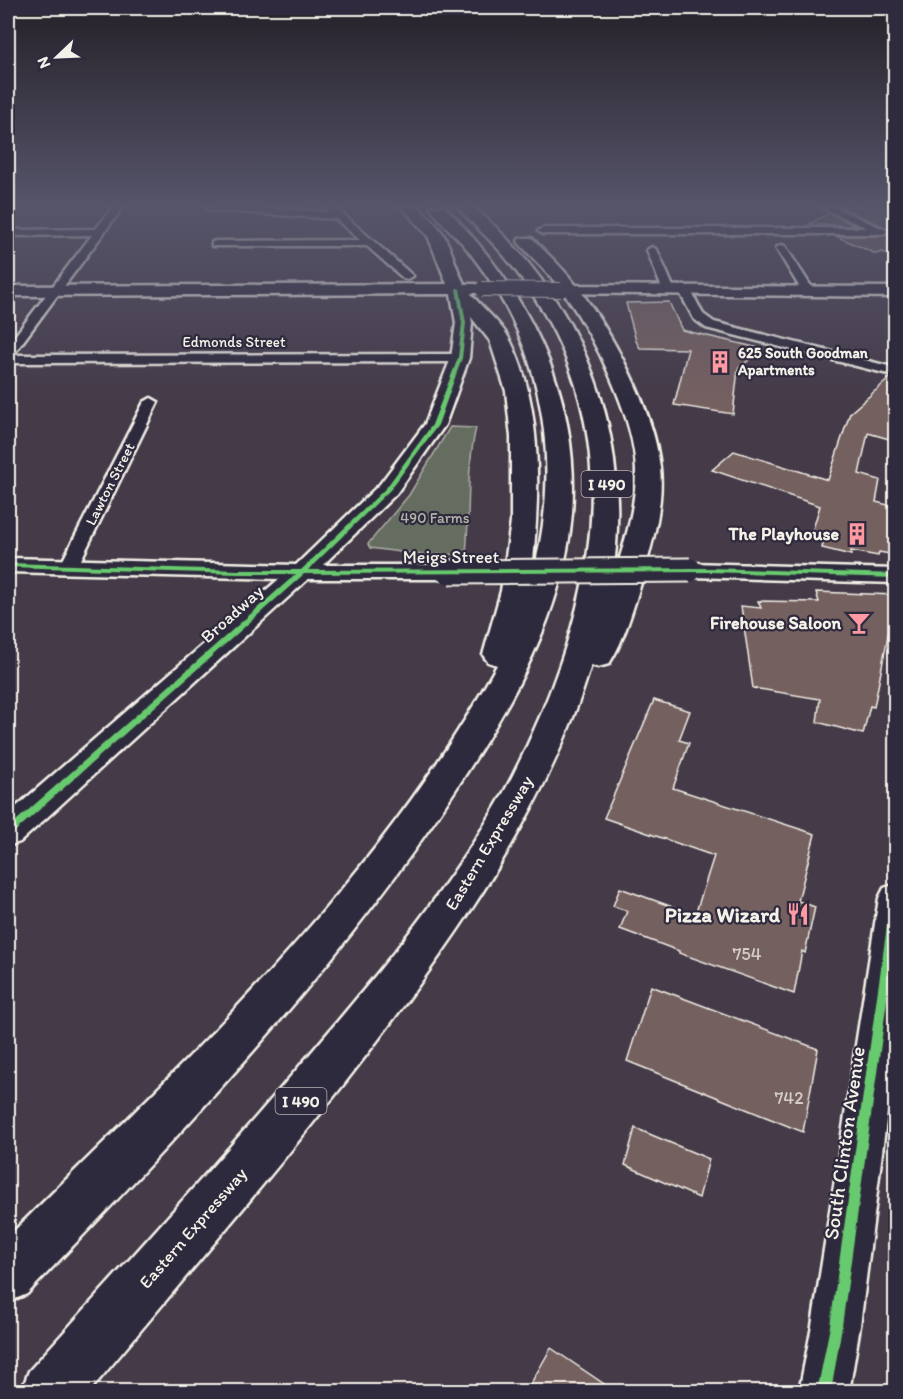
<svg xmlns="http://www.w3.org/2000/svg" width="903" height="1399" font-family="Itim,sans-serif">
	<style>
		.green { fill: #656c60; stroke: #acaea4; stroke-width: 1.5 }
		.building { fill: #746160; stroke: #f4f1e8; stroke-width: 1.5 }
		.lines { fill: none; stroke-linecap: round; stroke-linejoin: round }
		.street-casing { stroke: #f4f1e8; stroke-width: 5 }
		.secondary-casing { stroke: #f4f1e8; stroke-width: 5 }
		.highway-casing { stroke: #f4f1e8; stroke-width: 5 }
		.street { fill: #2f2a3d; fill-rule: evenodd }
		.secondary { fill: #2f2a3d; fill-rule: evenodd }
		.highway { fill: #2f2a3d; fill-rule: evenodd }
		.secondary-bridge-far1-casing { stroke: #f4f1e8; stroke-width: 16; stroke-linecap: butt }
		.secondary-bridge-casing { stroke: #f4f1e8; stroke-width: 27; stroke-linecap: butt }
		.secondary-bridge-far1 { stroke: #2f2a3d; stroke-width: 14 }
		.secondary-bridge { stroke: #2f2a3d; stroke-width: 23 }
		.cycleway-casing { stroke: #2f2a3d; stroke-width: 3 }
		.cycleway { fill: #67ca6e; fill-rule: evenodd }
		.labels { text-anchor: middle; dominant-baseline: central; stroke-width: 4.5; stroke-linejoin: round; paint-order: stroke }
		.far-street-label { font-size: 15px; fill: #f4f1e8; stroke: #2f2a3d }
		.far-poi-label { font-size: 15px; font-weight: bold; fill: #f4f1e8; stroke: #2f2a3d; text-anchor: start }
		.far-park-label { font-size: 15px; fill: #b4b5ab; stroke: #2f2a3d }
		.shield { fill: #2f2a3d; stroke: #b9b5b5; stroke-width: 1.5 }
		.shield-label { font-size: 16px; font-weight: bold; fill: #f4f1e8 }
		.poi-label { font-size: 18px; font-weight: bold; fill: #f4f1e8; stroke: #2f2a3d; text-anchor: end }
		.street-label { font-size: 18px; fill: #f4f1e8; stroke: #2f2a3d }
		.near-number-label { font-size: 18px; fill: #d4cdc6 }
		.near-poi-label { font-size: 21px; font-weight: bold; fill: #f4f1e8; stroke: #2f2a3d; text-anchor: end }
		.near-street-label { font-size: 21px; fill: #f4f1e8; stroke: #2f2a3d }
	</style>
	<rect width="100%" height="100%" fill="#443a48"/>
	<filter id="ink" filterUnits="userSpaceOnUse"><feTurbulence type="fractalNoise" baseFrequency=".0167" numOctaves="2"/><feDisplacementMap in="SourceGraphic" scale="12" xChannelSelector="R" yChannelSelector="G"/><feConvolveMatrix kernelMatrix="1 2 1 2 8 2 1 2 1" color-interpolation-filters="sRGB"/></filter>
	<g filter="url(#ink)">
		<!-- green -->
		<path class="green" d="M450,427L476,428C466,469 470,511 466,554L423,555L370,548L368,544L409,495Z"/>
		<!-- building -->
		<g class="building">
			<polygon points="840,207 896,207 896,258 883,252 876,254 836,236 883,236 890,232 889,229"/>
			<polygon points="829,213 856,226 809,224"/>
			<polygon points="669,302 682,330 763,349 738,369 733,414 674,405 688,349 640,348 636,341 626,303"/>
			<polygon points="891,377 896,378 896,441 868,433 859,474 880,480 876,502 896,507 896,555 879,552 878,556 851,551 851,555 822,548 825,535 812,532 820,506 712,470 734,451 828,480 850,413"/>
			<polygon points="816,592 896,595 874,707 870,706 863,734 817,722 820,699 753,688 741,606 761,608 758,601 819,602"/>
			<polygon points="654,700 690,711 679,740 689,743 673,788 815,834 798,901 815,907 805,953 802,951 794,994 679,953 679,951 620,929 627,911 613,906 620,888 695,915 714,856 604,818"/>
			<polygon points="651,986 818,1049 803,1132 627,1061"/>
			<polygon points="635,1128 709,1159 699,1198 625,1165"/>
			<polygon points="551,1348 616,1392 526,1392"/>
		</g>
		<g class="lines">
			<!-- street casing -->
			<g class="street-casing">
				<g id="street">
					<polygon points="113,207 123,207 13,355 460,354 467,358 460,362 8,363 8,345 92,235 8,236 8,230 96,229"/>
					<polygon points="204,207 252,207 329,212 324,207 335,207 413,276 407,279 403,278 367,246 212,246 212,242 216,241 360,240 336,219 209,210"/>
					<polygon points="820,207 833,207 888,231 883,234 543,234 538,231 543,228 867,228"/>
					<polygon points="781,245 785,246 814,291 812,293 804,293 802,291 776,248"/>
					<polygon points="652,247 657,250 675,291 673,293 665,293 663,291 647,250"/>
					<polygon points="685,288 691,291 703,314 714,322 896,368 896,376 706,328 694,319 679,291"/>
					<polygon points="151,398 158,402 78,566 75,570 63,570 60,566 144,402"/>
				</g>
			</g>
			<!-- secondary casing -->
			<g class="secondary-casing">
				<g id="secondary">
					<polygon points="458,284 476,284 484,289 482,292 467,294 472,323 469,358 445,425 396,494 323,565 449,565 458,567 461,572 458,577 449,579 308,579 20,842 8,846 8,814 279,579 8,572 8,558 296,565 380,484 425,424 451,358 456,323 451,294 8,296 8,286"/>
					<polygon points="561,285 896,287 896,297 555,293 553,290 555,287"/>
					<polygon points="690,563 896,569 896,583 690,577 681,575 678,570 681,565"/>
					<polygon points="896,884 896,1042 860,1326 849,1392 799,1392 812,1326 879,898 884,888"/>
				</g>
			</g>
			<!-- highway casing -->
			<g class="highway-casing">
				<g id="highway">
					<path d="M402,207H418C426,215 437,224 443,234C453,251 456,272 467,288C479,307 501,321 511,342C545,411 539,506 531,581C560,481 549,370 491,282C482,269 473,256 463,244C452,232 439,221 430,207H445C527,291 581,392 572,513C564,614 511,705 456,789C334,975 180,1134 27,1294L8,1302V1237C184,1062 376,886 497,665L488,662L483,655L501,591L511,522V437L506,391L490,341L449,289L428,236Z"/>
					<path d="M458,207H474C587,307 634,433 612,582C624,546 636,508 636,470C635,418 594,335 563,292C551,275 534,260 520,244L518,241L520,238H532C546,253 562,267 575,284C610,328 655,411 660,468C664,505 652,544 642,580C633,608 625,639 609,664L598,667L591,665C548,807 463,928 374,1045C283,1164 185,1277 89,1392H21L29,1371C113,1278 198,1185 280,1089C357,999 436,908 496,806C514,776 528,744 542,712C585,607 610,497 576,386C561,337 534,291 501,252C487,236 471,223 458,207Z"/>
				</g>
			</g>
			<!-- street -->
			<use href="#street" class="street"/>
			<!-- secondary -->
			<use href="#secondary" class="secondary"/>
			<!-- highway -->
			<use href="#highway" class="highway"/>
			<!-- secondary-bridge-far1 casing -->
			<g class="secondary-bridge-far1-casing">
				<polyline id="secondary-bridge-far1" points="482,289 561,290"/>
			</g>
			<!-- secondary-bridge casing -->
			<g class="secondary-bridge-casing">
				<polyline id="secondary-bridge" points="449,572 690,570"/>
			</g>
			<!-- secondary-bridge-far1 -->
			<use href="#secondary-bridge-far1" class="secondary-bridge-far1"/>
			<!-- secondary-bridge -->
			<use href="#secondary-bridge" class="secondary-bridge"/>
			<!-- cycleway casing -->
			<g class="cycleway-casing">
				<g id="cycleway">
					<polygon points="458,288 460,289 466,323 462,358 438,425 390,490 308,570 711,568 896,574 896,578 711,572 304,574 11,835 8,836 8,828 296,574 238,574 8,567 8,563 238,570 301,570 386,488 432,425 458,358 462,323 456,289"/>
					<polygon points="896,894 896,935 842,1326 831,1392 817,1392 830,1326 891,898 893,895"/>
				</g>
			</g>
			<!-- cycleway -->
			<use href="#cycleway" class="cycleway"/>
		</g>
	</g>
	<!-- sky -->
	<linearGradient id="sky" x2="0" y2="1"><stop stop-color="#252028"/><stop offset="0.51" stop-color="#56556a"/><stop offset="1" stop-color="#56556a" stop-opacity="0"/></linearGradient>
	<rect width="903" height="403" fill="url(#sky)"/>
	<!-- icons -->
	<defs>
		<g id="building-bare" transform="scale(1.8)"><path d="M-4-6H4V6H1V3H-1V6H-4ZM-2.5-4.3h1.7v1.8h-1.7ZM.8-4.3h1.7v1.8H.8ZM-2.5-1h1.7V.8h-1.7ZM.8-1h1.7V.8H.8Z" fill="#ff9aa2" stroke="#2f2a3d" stroke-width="2.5" paint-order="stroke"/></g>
		<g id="bar-bare" transform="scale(1.8)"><path d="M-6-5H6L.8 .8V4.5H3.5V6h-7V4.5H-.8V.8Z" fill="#ff9aa2" stroke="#2f2a3d" stroke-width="2.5" paint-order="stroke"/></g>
		<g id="restaurant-bare" transform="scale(1.8)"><path d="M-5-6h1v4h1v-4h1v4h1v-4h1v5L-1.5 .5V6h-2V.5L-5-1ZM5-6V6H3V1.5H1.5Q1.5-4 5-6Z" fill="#ff9aa2" stroke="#2f2a3d" stroke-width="2.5" paint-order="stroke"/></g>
	</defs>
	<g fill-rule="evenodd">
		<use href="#building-bare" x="720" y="362"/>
		<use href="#building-bare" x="857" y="534"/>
		<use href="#bar-bare" x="859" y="623"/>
		<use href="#restaurant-bare" x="798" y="914"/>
	</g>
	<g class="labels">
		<!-- far-street labels -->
		<g class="far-street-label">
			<text x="234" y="342">Edmonds Street</text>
			<text transform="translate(110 484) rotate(-63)">Lawton Street</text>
		</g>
		<!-- far-poi labels -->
		<g class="far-poi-label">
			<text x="738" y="353">625 South Goodman<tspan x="738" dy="17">Apartments</tspan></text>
		</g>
		<!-- far-park labels -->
		<g class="far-park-label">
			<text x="435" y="518">490 Farms</text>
		</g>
		<!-- shield labels -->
		<g class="shield">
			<rect x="581.5" y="471" width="51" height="26" rx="4.5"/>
			<rect x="275.5" y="1088" width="51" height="26" rx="4.5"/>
		</g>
		<g class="shield-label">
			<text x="607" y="484">I 490</text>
			<text x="301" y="1101">I 490</text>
		</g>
		<!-- poi labels -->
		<g class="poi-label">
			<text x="839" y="534">The Playhouse</text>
			<text x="841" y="623">Firehouse Saloon</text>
		</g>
		<!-- street labels -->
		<g class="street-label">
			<text x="451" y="557">Meigs Street</text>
			<text transform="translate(232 614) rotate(-42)">Broadway</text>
			<text transform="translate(489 843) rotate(-59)">Eastern Expressway</text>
			<text transform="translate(193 1228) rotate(-49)">Eastern Expressway</text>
		</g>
		<!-- near-number labels -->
		<g class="near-number-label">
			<text x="747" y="954">754</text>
			<text x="789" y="1098">742</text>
		</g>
		<!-- near-poi labels -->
		<g class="near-poi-label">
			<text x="780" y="914">Pizza Wizard</text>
		</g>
		<!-- near-street labels -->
		<g class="near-street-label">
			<text transform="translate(844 1143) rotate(-82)">South Clinton Avenue</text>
		</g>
	</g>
	<!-- margin -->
	<rect width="903" height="1399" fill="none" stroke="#2f2a3d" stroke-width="30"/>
	<rect x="15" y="15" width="873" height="1369" fill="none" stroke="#f4f1e8" stroke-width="2" filter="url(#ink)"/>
	<!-- north arrow -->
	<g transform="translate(57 57) rotate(247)" stroke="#2f2a3d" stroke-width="4.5" paint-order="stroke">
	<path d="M0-4.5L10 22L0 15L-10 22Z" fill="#f4f1e8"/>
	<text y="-9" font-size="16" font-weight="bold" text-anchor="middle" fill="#f4f1e8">N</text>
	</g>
</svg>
